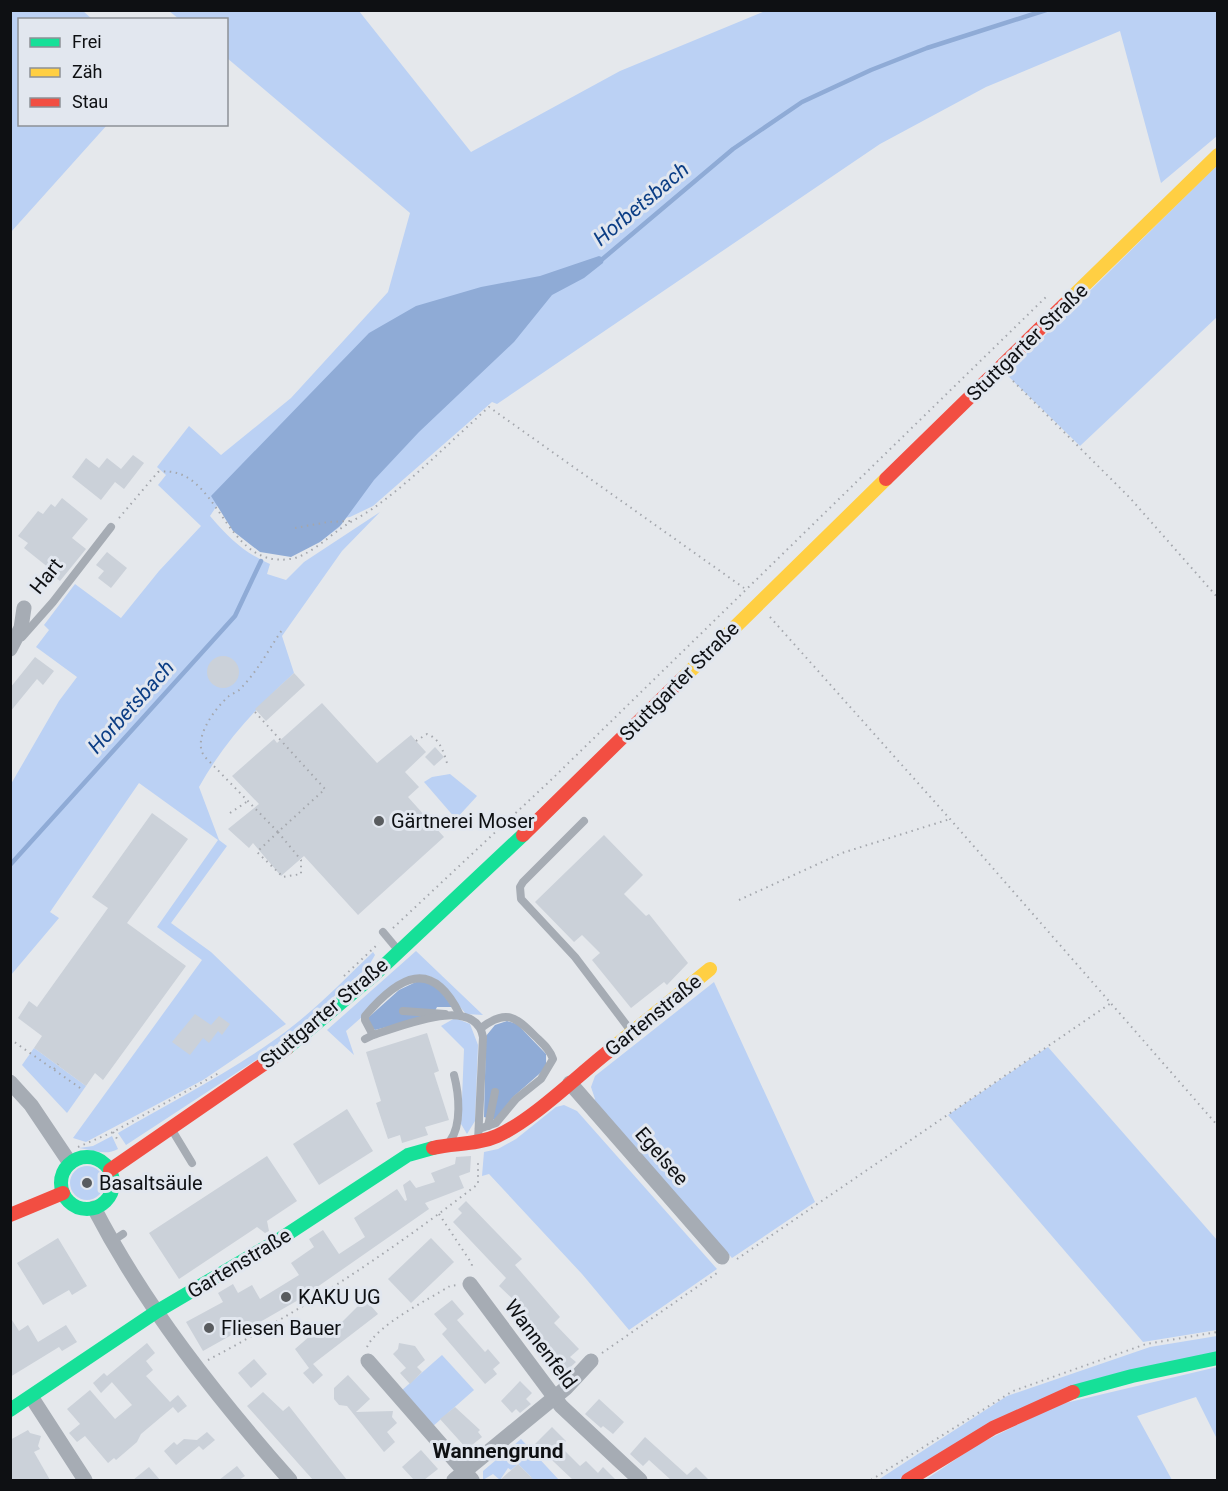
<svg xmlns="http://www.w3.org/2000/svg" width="1228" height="1491" font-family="Roboto,sans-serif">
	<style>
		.green { fill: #bbd1f4 }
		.water { fill: #8fabd6 }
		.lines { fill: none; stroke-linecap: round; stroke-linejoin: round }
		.stream { stroke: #8fabd6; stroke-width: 4.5 }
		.building { fill: #cbd1d9 }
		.path { stroke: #a4a7ad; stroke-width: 2; stroke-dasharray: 1.5 4.5; stroke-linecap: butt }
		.lane { stroke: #a6acb4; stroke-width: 8 }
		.street { stroke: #a6acb4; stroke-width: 15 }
		.fast { stroke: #16e098; stroke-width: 14 }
		.slow { stroke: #ffcf43; stroke-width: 14 }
		.jam { stroke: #f24e42; stroke-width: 14 }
		.poi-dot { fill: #595c5f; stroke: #e2e7ef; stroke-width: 2 }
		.labels { text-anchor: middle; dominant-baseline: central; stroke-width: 6; stroke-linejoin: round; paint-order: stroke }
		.street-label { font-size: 20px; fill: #0e1013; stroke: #e2e7ef }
		.poi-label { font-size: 20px; fill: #0e1013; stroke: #e2e7ef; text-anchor: start }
		.water-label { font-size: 21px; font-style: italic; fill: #0c3e85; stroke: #e2e7ef }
		.neighbourhood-label { font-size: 21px; font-weight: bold; fill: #0e1013; stroke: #e2e7ef }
	</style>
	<rect width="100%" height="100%" fill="#e5e8ec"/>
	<!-- green -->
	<g class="green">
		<polygon points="11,10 83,11 92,19 20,20 20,124 107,125 11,232"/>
		<path d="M169,11H359L471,152L620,71L765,11H1217V136L1161,183L1120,31L986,87L880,144L497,404L492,402L373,506L350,517L289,527L334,524L341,526L321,541L218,504L210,516C229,538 243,552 270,564L267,574L286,580L304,562L380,512L342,551L282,636L294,673C257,707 224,742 199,787L219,840L227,846L171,923L211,952L286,1024L203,1080L86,1142L73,1138L202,960L157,927L218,840L139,783L50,912L59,918L11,975V784L59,701L77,677L36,647L49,630L44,625L75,584L121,618L159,571L201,526L158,485L166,475L157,467L189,426L221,455L291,398L388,292L410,213L227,58L226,20L179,19Z"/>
		<polygon points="1217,165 1217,317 1080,446 1006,374"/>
		<polygon points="450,774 477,796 456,819 424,782 432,777"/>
		<path d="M416,951L483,1015L466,1014C447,992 439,966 406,978L346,1031L354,1055L327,1030Z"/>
		<path d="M373,952L375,955L368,967L273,1049L126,1145L118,1133C171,1102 227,1074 277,1038C312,1013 342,982 373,952Z"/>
		<polygon points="714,982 815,1202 732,1258 593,1101 595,1099 591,1087 595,1076"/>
		<polygon points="455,1018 470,1024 478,1045 475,1121 467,1134 461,1124 464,1049 441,1026"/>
		<polygon points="1048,1047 1217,1240 1217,1330 1143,1342 948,1115"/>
		<polygon points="34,1048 86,1086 67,1113 22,1065"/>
		<polygon points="564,1105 577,1111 717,1269 629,1330 582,1274 489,1174 482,1176 484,1152 498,1149 516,1139 556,1107"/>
		<path d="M112,1136L118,1149C106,1156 93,1150 79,1148L93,1146Z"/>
		<circle cx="87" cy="1183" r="17"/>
		<polygon points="1217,1336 1217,1353 1107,1376 901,1480 878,1480 1007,1396 1150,1347"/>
		<polygon points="442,1355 474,1390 432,1427 401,1391"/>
		<polygon points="1217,1367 1217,1439 1196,1397 1137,1416 1172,1480 925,1480 977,1445 1057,1405"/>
		<polygon points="521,1439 559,1480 528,1480 531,1477 518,1464 511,1470 508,1468 500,1480 493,1474 483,1480 483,1471"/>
	</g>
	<!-- water -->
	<g class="water">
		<polygon points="599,256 604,258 603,263 584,278 552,295 514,342 419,432 374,480 341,525 320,542 291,557 260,552 233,531 211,496 369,333 416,306 481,287 540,276"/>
		<path d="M418,981C435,982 443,993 452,1007H437L433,1015L375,1030L369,1023V1017L399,990Z"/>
		<polygon points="507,1021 517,1024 546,1054 546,1068 513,1097 495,1120 484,1117 486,1036 495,1025"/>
	</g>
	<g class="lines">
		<!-- stream -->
		<g class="stream">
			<polyline points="599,262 733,149 802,102 871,70 927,48 1046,10"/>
			<polyline points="10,865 235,616 261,561"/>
		</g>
	</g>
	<!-- building -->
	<g class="building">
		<polygon points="133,455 144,463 124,489 115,482 101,500 72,477 86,458 99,468 107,458 121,469"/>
		<polygon points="62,498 88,519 72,538 86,549 60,581 47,571 49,568 24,548 28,543 18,536 38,511 43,514 51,504 55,507"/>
		<polygon points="107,552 127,568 111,588 98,578 104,571 96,565"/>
		<circle cx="223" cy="672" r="16"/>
		<polygon points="35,657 54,671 43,685 37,679 10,712 10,688"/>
		<polygon points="294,673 305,685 266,721 255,709"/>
		<polygon points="322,703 377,763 411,735 416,741 426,752 405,772 419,787 408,797 444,837 358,915 304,856 281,876 253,843 249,848 228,829 259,804 232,776 274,739 277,743"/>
		<polygon points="435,747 444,757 434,766 425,757"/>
		<polygon points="152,813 188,839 127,923 186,966 103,1080 95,1073 86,1086 34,1048 42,1036 18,1018 29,1001 37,1007 108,908 92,897"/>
		<polygon points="604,835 643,875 624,894 646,916 649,914 688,963 667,985 664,982 631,1008 592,960 600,953 582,935 574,942 535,902"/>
		<polygon points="195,1014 211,1025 219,1016 230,1024 222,1035 218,1031 209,1043 203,1038 190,1055 172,1042"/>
		<polygon points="427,1033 439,1071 434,1073 449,1120 425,1127 428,1135 402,1143 400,1135 388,1139 376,1103 381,1101 366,1052"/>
		<polygon points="347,1109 373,1151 319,1185 293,1144"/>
		<polygon points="267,1156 297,1201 267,1221 269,1231 265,1233 257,1227 179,1279 149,1233"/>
		<polygon points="471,1156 470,1172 459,1176 464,1188 425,1203 429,1209 300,1299 246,1330 244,1328 203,1351 186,1322 223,1302 218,1293 233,1284 238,1293 252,1285 260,1299 299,1275 291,1263 314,1247 309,1239 323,1230 339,1254 365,1237 354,1218 397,1189 405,1201 407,1200 403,1185 410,1180 416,1188 435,1182 431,1173 455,1164 456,1157"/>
		<polygon points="466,1201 522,1259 515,1265 560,1317 554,1323 579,1349 570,1357 576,1362 562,1375 546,1356 552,1351 540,1337 534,1342 525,1333 529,1329 511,1309 517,1303 499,1286 506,1278 453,1222 462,1213 458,1209"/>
		<polygon points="58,1238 87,1286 72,1295 69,1290 43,1305 17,1263"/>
		<polygon points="431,1238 454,1262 411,1303 388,1279"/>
		<polygon points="365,1299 378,1314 313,1364 323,1375 313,1384 303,1373 309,1368 295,1349 318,1329 326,1338"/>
		<polygon points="452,1300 464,1314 457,1320 485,1352 488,1349 500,1363 493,1369 497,1374 485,1384 442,1334 447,1329 434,1314"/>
		<polygon points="10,1317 19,1331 28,1325 38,1342 66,1325 77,1342 62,1351 59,1347 10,1377"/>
		<polygon points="147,1343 155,1353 146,1361 153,1370 146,1376 170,1402 178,1395 187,1406 178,1413 173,1407 141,1434 137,1442 116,1460 114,1458 108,1463 85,1436 77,1442 69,1433 80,1424 67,1409 90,1390 115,1419 132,1405 110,1380 112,1382 101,1393 93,1383 104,1373 107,1376"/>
		<polygon points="399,1343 415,1346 425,1360 417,1367 422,1372 410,1384 400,1373 406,1368 393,1354 398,1349"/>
		<polygon points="254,1359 267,1374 251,1388 238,1373"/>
		<polygon points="348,1375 370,1399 356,1412 393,1411 392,1417 397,1423 387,1432 395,1442 384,1452 347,1406 339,1405 334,1399 334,1388"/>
		<polygon points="520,1381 532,1393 526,1399 531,1404 520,1413 516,1409 512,1413 501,1401"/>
		<polygon points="263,1392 283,1411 289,1406 347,1480 313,1480 247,1406"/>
		<polygon points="599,1399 624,1422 613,1434 603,1426 601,1428 585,1414"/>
		<polygon points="455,1407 480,1430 478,1432 482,1437 467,1449 440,1419"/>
		<polygon points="552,1427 566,1441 560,1446 580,1466 586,1461 598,1473 603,1467 616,1480 573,1480 535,1444"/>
		<polygon points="28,1430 30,1433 41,1436 38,1446 40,1449 34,1452 50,1480 10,1480 10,1440"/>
		<polygon points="207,1432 215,1440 203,1450 199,1446 176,1465 164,1451 174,1442 177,1445 184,1439 197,1440"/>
		<polygon points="645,1437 687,1475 696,1467 709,1480 671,1480 649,1460 643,1466 630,1454"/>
		<polygon points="421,1450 438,1469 424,1480 414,1480 402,1467"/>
		<polygon points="518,1464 534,1480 500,1480"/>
		<polygon points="237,1466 245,1476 239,1480 219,1480"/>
		<polygon points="149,1467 160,1480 133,1480"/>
	</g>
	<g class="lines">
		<!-- path -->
		<g class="path">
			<polyline points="1013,381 1131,499 1218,598"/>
			<path d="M119,518L158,472C220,463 222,569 290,559C307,557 326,539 340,529C351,521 364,515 375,507C415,478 452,440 489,407L744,588"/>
			<polyline points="295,528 328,522 351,521"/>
			<polyline points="770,617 950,819 1218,1126"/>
			<path d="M255,712L325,789L278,832L205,757C191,740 215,708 229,696C233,693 238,692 241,688C257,672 269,649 282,630"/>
			<path d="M416,741L427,734C441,739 444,754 448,766"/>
			<polyline points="230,813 248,801"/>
			<polygon points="278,832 301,860 301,874 283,877 257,852"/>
			<polyline points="739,900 842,853 950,819"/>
			<polyline points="393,928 552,779 1047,296"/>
			<polyline points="344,976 379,943"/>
			<polyline points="10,1039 83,1090"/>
			<polyline points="54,1069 58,1064"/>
			<polyline points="113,1132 119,1142"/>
			<polyline points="78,1147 113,1132 219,1073"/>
			<polyline points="439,1214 472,1264 471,1270"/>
			<polyline points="737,1259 1111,1003"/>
			<path d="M367,1347C377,1325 429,1299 450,1286L457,1285"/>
			<polyline points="602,1353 720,1271"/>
			<path d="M208,1360C303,1310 393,1250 478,1184V1159"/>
			<polyline points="871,1480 1013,1391 1146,1344 1218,1332"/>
		</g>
		<!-- lane -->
		<g class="lane">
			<polyline points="22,637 53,602 111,527"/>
			<polyline points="584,821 523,882 520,887 521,899 575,957 631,1031"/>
			<polyline points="383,932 398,950"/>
			<polyline points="403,1011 445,1014"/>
			<path d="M373,1035L365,1020V1016C399,976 432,957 460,1015"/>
			<path d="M365,1039L373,1035C400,1027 475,994 483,1037L478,1141"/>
			<polyline points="488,1126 495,1092"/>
			<path d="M479,1129L496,1123L516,1099L541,1079L553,1059C550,1049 542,1043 535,1036C515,1016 506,1009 481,1028"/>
			<polyline points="172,1130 192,1163"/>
			<path d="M450,1141C462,1125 459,1094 454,1075"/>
			<polyline points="111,1242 123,1234"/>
		</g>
		<!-- street -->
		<g class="street">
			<polyline points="10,649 21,628 24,608"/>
			<polyline points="10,1082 31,1105 70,1163"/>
			<polyline points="570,1083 722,1257"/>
			<path d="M94,1208C146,1308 216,1396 290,1480"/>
			<polyline points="470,1284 561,1406 640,1480"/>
			<polyline points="368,1361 472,1480"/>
			<polyline points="32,1398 85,1480"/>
			<polyline points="454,1480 566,1388 591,1361"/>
		</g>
		<!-- fast -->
		<g class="fast">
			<polyline points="287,1048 374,975 523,835"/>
			<circle cx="87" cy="1183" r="26"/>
			<polyline points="1073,1392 1132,1376 1218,1358"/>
			<polyline points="10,1410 156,1312 280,1239 408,1155 433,1148"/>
		</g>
		<!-- slow -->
		<g class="slow">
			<polyline points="1065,304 1218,155"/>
			<polyline points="683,678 886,479"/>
			<polyline points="609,1051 710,969"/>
		</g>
		<!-- jam -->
		<g class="jam">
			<polyline points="886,479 1065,304"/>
			<polyline points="523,835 683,678"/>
			<path d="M433,1148C454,1143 477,1145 497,1136C533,1120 577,1076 609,1051"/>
			<polyline points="110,1170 287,1048"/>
			<polyline points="10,1215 63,1193"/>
			<polyline points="908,1480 993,1428 1073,1392"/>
		</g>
	</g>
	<!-- markers -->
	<g class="poi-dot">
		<circle cx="379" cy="821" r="6"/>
		<circle cx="87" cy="1183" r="6"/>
		<circle cx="286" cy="1297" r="6"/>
		<circle cx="209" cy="1328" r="6"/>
	</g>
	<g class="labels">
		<!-- street labels -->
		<g class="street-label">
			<text transform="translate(1027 342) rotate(-44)">Stuttgarter Straße</text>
			<text transform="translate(46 576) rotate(-51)">Hart</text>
			<text transform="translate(679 681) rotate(-45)">Stuttgarter Straße</text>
			<text transform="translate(324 1013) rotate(-40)">Stuttgarter Straße</text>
			<text transform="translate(653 1015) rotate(-39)">Gartenstraße</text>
			<text transform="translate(662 1156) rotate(49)">Egelsee</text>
			<text transform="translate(239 1263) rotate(-31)">Gartenstraße</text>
			<text transform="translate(541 1344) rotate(53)">Wannenfeld</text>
		</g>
		<!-- poi labels -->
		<g class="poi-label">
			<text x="391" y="821">Gärtnerei Moser</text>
			<text x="99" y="1183">Basaltsäule</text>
			<text x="298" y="1297">KAKU UG</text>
			<text x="221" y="1328">Fliesen Bauer</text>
		</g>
		<!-- water labels -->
		<g class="water-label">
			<text transform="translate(641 204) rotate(-40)">Horbetsbach</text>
			<text transform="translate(131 707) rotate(-48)">Horbetsbach</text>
		</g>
		<!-- neighbourhood labels -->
		<g class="neighbourhood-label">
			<text x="498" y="1451">Wannengrund</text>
		</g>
	</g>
	<!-- border -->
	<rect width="1228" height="1491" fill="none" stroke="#0e1013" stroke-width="24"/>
	<!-- legend -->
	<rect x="18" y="18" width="210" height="108" fill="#e2e7ef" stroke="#8d9197" stroke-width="1.5"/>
	<rect x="30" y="38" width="30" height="9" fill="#16e098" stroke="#8d9197" stroke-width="1.5"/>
	<text x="72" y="48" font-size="18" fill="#0e1013">Frei</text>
	<rect x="30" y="68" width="30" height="9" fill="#ffcf43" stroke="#8d9197" stroke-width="1.5"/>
	<text x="72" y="78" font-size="18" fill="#0e1013">Zäh</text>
	<rect x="30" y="98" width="30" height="9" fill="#f24e42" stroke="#8d9197" stroke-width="1.5"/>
	<text x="72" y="108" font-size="18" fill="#0e1013">Stau</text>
</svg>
